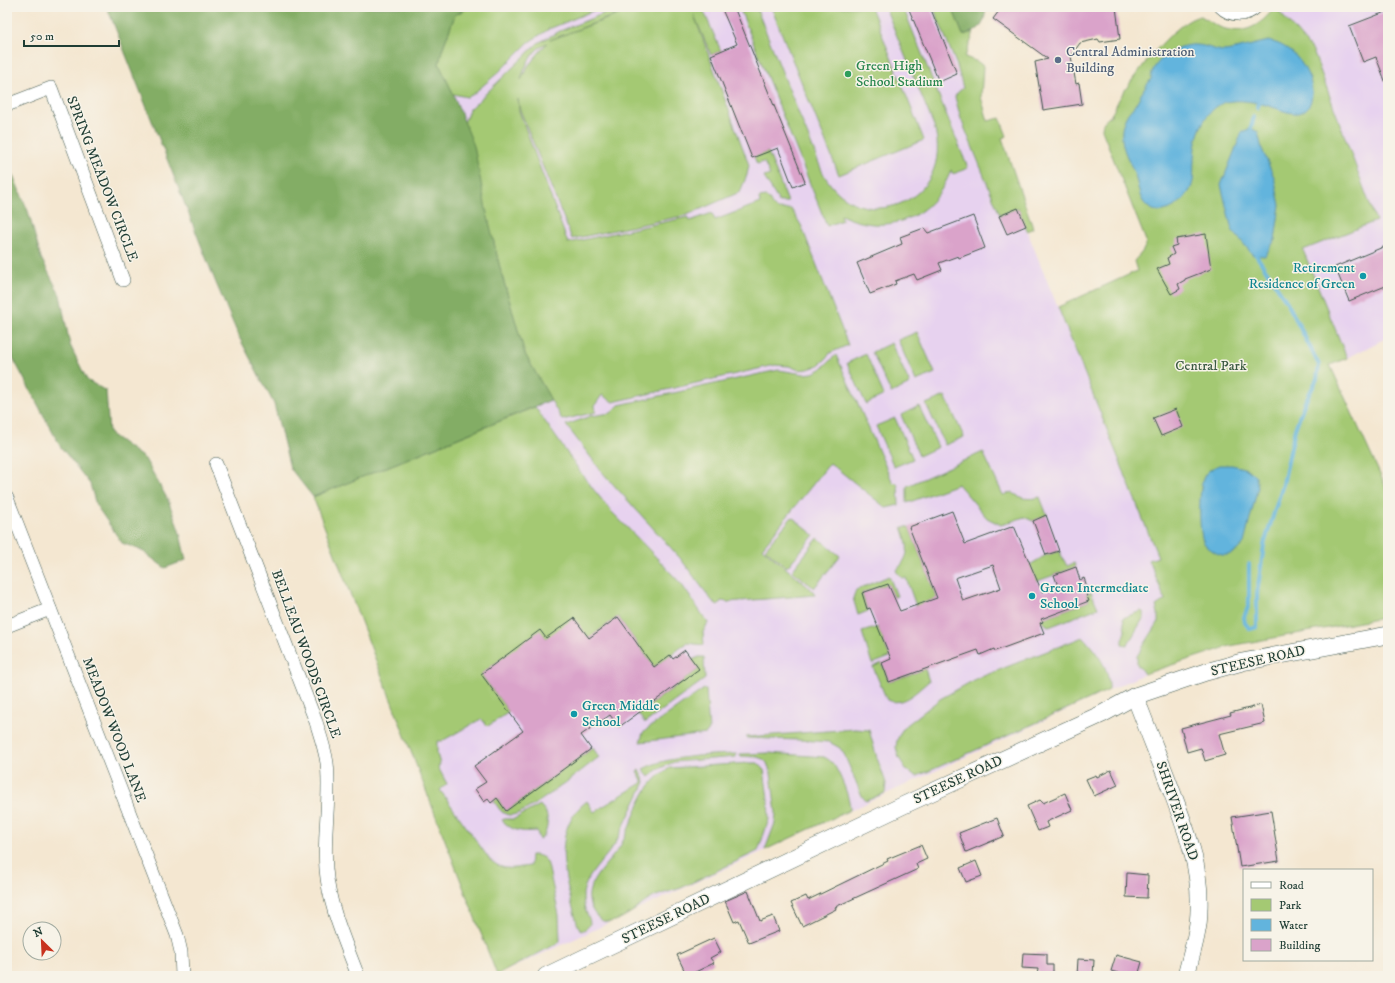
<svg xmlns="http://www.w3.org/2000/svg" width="1395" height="983" font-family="'IM FELL DW Pica',serif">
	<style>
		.built { fill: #e7d2ef }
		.green { fill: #a4c973; stroke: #628354; fill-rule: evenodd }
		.forest { fill: #83ad65; stroke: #51754c }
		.water { fill: #62b4dd; stroke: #407888 }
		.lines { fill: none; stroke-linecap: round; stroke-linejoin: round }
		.stream { stroke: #62b4dd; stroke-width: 4 }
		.building { fill: #daa3ca; fill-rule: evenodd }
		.minor-casing { stroke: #3f564c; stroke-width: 14 }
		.tertiary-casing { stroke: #3f564c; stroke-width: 18 }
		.minor { stroke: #fff; stroke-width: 13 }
		.tertiary { stroke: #fff; stroke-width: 17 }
		.service-dot { fill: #5c6f8a; stroke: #f7f3e8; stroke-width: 1.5 }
		.leisure-dot { fill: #2e9e5b; stroke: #f7f3e8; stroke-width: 1.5 }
		.culture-dot { fill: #0f9aa8; stroke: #f7f3e8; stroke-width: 1.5 }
		.labels { text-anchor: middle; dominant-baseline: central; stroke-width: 3; stroke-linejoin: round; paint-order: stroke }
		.service-label { font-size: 14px; fill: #4e5e75; stroke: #f7f3e8; text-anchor: start }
		.leisure-label { font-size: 14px; fill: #27864d; stroke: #f7f3e8; text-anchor: start }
		.street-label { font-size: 14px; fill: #1f3d34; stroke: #f7f3e8 }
		.culture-label { font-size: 14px; fill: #0d838f; stroke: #f7f3e8; text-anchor: start }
		.park-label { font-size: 14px; fill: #3a5941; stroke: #f7f3e8 }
	</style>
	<rect width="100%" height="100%" fill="#f7f3e8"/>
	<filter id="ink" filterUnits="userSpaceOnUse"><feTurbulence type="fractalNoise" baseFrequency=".025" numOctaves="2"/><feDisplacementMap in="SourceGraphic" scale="8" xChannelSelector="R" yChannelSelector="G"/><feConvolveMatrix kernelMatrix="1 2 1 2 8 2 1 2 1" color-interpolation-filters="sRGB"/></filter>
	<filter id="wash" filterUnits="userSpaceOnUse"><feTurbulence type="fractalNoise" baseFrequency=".012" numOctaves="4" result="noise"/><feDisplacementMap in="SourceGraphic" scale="16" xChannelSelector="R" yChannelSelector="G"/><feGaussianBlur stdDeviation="0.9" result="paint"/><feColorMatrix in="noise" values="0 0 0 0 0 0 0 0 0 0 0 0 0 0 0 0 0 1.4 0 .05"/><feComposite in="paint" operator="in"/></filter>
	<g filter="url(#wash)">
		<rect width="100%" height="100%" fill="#f4e7d1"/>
		<!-- built -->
		<g class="built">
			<polygon points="469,7 937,7 1198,656 1144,674 497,975 313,497 551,400 474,146 452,91"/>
			<polygon points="1275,7 1388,7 1388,337 1347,358 1303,250 1376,221 1313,51"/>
		</g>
		<!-- green -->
		<g class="green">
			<polygon points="469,7 602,7 549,29 529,42 500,71 472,95 467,97 453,94 439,64 442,50 455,15"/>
			<path d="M620,7H636L550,40L639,7H702L721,51L711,55L694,15L749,165L747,175L740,192L687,215L572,239L520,110L518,99L519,111L568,243L688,217L690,221L712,213L715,220L760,203L759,198L766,197C770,200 770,201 772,205C776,211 784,209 791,209L801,225L848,345L830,353L826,359L817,366L808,369L799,370L789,366L775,365L613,402L602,395L595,405L596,412L562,420L525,354L501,272L464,123L469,110L538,43L560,31ZM547,43L528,66L521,80C524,66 534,48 547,43Z"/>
			<path d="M739,7H756L822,171C858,242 957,202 934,126L885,7H903L968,168L953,174L951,170C933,219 887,237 841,215L842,220L827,226Z"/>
			<polygon points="771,7 871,7 924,140 839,175"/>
			<polygon points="933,7 952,7 963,35 974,32 965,57 978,62 983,66 981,97 988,121 1000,118 1007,136 1002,138 1033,228 1027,231 1018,208 1000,215 961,119 955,97 957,93 963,88 957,66"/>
			<path d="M1275,7L1313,51L1376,221L1303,250L1347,358L1330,365L1388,492V617L1230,646L1144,674L1137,664V656L1158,623V613L1156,606L1165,600L1149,560L1158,557L1058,307L1137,271L1134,261C1140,254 1145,251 1146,241L1102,130C1102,120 1106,121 1111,115C1115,109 1117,102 1121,96C1135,75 1176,19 1201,16C1206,19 1212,23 1217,26C1242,37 1260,27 1275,7Z"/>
			<polygon points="768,152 788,202 779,202 764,177 770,175 764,162 757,164 754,157"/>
			<polygon points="917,332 935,373 916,381 898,340"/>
			<polygon points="891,343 910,384 891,393 872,352"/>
			<polygon points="866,354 884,395 866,404 847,363"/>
			<polygon points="836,355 893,483 896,482 898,486 899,505 886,508 830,463 762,548 813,591 815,595 728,602 721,601 718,605 713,602 680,558 602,472 566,425 591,416 611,413 619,405 769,372 779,370 804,374 813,373 821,369"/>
			<polygon points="945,396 964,437 945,445 926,404"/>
			<polygon points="919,406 938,447 919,456 901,415"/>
			<path d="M535,407L586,480L611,511L657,558L682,585L708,623L703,632L704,645L687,643L654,667L618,617L589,638H546L540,631L481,674L509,712L488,726L481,719L442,741H437V754L440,764L438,767L447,784L440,790L490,860C505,872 512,868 530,866L531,855C539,855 545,856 548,865L559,915L560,942L497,975L313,497Z"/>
			<polygon points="895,418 913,459 894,467 876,426"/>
			<path d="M983,452L1003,495L1012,492C1020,499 1030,500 1040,497L1047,515L1033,521L1024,517L1001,525L987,518L958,484L907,503V486Z"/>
			<polygon points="792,517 814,535 787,567 765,549"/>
			<path d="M902,527H909L937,598L916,606L906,578H902L896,571C911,555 909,547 902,527Z"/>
			<polygon points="818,538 840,556 814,588 792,571"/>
			<polygon points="1059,551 1067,566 1074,563 1076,567 1035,582 1028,566 1046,555"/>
			<polygon points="889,576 897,596 894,597 888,584 862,593 867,609 869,608 868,611 858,615 853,598 856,590"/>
			<polygon points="1091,592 1098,608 1049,627 1043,622 1041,619 1089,601 1086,594"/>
			<polygon points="1141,611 1144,613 1144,617 1128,644 1126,645 1122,644 1122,640 1125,631 1123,618"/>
			<polygon points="878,627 890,657 872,664 862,632"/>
			<path d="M1083,637C1097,653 1110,668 1109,690L927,772L917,776L911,774L906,769L899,758L896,747L897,740L903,728L940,699L976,679Z"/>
			<polygon points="699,657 704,657 705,679 645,723 638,714 699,669 692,660"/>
			<path d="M882,663L889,682L925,669L929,681C917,691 903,707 887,700L873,667Z"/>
			<polygon points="704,689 706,689 709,730 706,734 640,742 643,733 646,730"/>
			<polygon points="855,729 869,730 877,758 886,783 885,793 866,801 862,796 844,754 840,748 829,742 800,740 747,738 746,737"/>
			<path d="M593,748L599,757C583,769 528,814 512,815C502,816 498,807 494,801L497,798L506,811Z"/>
			<path d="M769,753L824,757C828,759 831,761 834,765C840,774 851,800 850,810L765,850L775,823L776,813L771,773L767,763L763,759L757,757L740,756V754Z"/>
			<path d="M736,754V757L674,762L658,769L649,777L643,769C667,756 709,755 736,754Z"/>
			<path d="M750,763H758L764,769L768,799L769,819L758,851C732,863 707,876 681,888C669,892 657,894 647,901C637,908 619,923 607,922C600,921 596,916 593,911C578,887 607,866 619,848C635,822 640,783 670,768Z"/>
			<path d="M639,770L645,782L616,842C606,859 586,874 583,894C583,900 584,907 586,912C591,922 593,926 581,931C576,924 575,913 572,905C563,870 553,826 587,801L594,812L643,782L637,771Z"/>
			<path d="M540,805C542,808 545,810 546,813C549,822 547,836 539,840L537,831C523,832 512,832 502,820L505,819H514Z"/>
		</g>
		<!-- forest -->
		<g class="forest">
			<polygon points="107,7 469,7 455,15 442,50 439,64 452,91 474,146 486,209 501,272 525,354 551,400 313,497 290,468 274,404 239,337 216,283"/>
			<path d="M952,7H986C984,26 982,29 963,35Z"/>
			<polygon points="7,164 10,168 28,211 41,258 60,295 70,345 87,380 106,391 109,433 145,459 168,500 179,530 186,560 165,568 141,550 122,543 96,505 90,484 60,446 13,358 8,318"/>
		</g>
		<!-- water -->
		<g class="water">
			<path d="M1269,41C1277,43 1283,45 1290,51C1298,57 1304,66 1308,75C1314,87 1315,110 1298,113C1289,114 1279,109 1272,107C1258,102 1232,97 1219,105C1201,116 1194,142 1194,161C1193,170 1195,179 1191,188C1184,203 1163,219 1148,207C1140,201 1139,191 1137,183C1135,171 1129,163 1125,152C1121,140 1120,128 1126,117C1128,112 1132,109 1135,105C1140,96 1145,87 1151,79C1151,61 1178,43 1196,45C1205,45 1214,50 1223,51C1232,51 1258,43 1269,41Z"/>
			<polygon points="1251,128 1258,132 1262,149 1274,177 1280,205 1275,240 1265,256 1253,255 1232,230 1221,185 1242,132"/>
			<path d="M1219,465H1232L1247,469L1256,477L1258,487L1244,543C1236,553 1226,560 1213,551C1210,549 1206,546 1204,543C1198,532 1199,490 1203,479C1206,471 1212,468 1219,465Z"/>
		</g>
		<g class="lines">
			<!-- stream -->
			<g class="stream">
				<polyline points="1257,108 1259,104"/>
				<polyline points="1251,128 1254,117"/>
				<polyline points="1249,564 1249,605 1244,617 1245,623 1250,629 1257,627 1257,594 1264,545 1283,484 1295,429 1304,404 1317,379 1319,365 1287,302 1256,255"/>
			</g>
		</g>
		<g id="blocks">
			<!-- building -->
			<g class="building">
				<polygon points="721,7 734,7 805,182 793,187 778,148 752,158 711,55 737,44"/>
				<polygon points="908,7 930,7 957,74 939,82"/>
				<polygon points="1002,7 1116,7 1120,39 1100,42 1098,39 1080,43 1071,56 1076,84 1079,83 1082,104 1043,110 1035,62 1048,59 993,19"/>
				<polygon points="1388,11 1388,86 1387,86 1376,57 1363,62 1349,26"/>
				<polygon points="1018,208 1026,226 1007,234 999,216"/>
				<polygon points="973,216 985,248 959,258 958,256 939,263 942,270 917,280 914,274 895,281 896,284 870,294 857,263 902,244 900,237 924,228 928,233"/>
				<polygon points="1206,234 1211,269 1185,279 1185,280 1178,284 1180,289 1171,294 1157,269 1169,264 1167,258 1174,254 1171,247 1177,245 1176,239"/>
				<polygon points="1388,245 1388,285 1349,301 1335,267"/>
				<polygon points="1176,409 1183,427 1161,436 1153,418"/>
				<path d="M952,511L965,544L1014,526L1042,592L1058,586L1054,575L1076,567L1080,580L1084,578L1089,592L1086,594L1089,601L1041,619L1043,622L1040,623L1044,633L995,651L994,649L980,655L978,650L889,682L882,663L891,659L870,608L867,609L862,593L888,584L900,611L937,598L909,527ZM993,565L1001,588L963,601L955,578Z"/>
				<polygon points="1046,515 1059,551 1046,555 1033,521"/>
				<polygon points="618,617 654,667 670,655 673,659 685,650 699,669 619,727 610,715 581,735 591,749 506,811 497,798 491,803 488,799 484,802 475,789 486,782 474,766 523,731 481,674 540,630 546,638 574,618 589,638"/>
				<polygon points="1261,705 1265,723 1219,734 1225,755 1205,761 1201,748 1187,752 1181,728 1231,715 1230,713"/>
				<polygon points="1111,770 1118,785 1094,796 1086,779 1096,775 1097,777"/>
				<polygon points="1065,793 1072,810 1046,822 1048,827 1038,831 1027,806 1040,800 1043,803"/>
				<polygon points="1271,811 1279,861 1240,867 1232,817"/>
				<polygon points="997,818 1004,836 966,852 959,833"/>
				<polygon points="921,845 927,859 916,864 918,869 835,907 836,909 802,926 791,903 806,896 808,900 888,861 887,859"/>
				<polygon points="976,861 982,876 966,882 960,868"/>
				<polygon points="1127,873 1148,875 1147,898 1126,897"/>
				<polygon points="748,891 760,921 773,916 779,931 749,943 739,920 734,922 725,901"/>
				<polygon points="714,938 721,952 710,958 714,963 687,976 677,955"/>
				<polygon points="1023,953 1047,954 1047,965 1053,965 1053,976 1037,976 1038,969 1022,968"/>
				<polygon points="1116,955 1142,962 1138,976 1129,976 1111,971"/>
				<polygon points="1078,959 1094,960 1093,976 1077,976"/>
			</g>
		</g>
	</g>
	<g filter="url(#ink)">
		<use href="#blocks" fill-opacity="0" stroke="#3f564c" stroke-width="1"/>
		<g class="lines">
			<!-- minor casing -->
			<g class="minor-casing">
				<g id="minor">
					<path d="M1221,7C1230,16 1246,17 1256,7"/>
					<polyline points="7,105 51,88 123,280"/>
					<path d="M216,464L316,722C320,735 325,749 327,763C331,798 323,834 326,869C329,907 345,941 358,976"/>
					<polyline points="7,498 177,935 181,952 182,976"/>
					<polyline points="7,626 50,609"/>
				</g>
			</g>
			<!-- tertiary casing -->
			<g class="tertiary-casing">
				<g id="tertiary">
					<path d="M1135,696C1146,726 1158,755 1169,784C1185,827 1201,864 1199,910C1199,932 1191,955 1186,976"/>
					<polyline points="546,976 904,805 1102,714 1135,696 1206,672 1242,662 1388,635"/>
				</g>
			</g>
			<!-- minor -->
			<use href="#minor" class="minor"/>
			<!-- tertiary -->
			<use href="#tertiary" class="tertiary"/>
		</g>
	</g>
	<!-- markers -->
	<circle class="service-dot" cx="1058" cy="60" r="4"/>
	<circle class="leisure-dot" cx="848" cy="74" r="4"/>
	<g class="culture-dot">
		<circle cx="1363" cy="276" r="4"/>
		<circle cx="1032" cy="596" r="4"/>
		<circle cx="574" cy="714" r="4"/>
	</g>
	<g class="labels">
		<!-- service labels -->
		<g class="service-label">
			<text x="1066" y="52">Central Administration<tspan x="1066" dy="16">Building</tspan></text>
		</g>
		<!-- leisure labels -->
		<g class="leisure-label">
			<text x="856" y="66">Green High<tspan x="856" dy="16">School Stadium</tspan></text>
		</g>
		<!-- street labels -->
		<g class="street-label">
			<text transform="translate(102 179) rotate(69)">SPRING MEADOW CIRCLE</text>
			<text transform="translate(306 654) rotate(70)">BELLEAU WOODS CIRCLE</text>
			<text transform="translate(1258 661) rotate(-13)">STEESE ROAD</text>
			<text transform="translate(114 730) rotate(69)">MEADOW WOOD LANE</text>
			<text transform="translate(958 780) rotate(-25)">STEESE ROAD</text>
			<text transform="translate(1177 811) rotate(71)">SHRIVER ROAD</text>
			<text transform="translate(666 919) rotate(-26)">STEESE ROAD</text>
		</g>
		<!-- culture labels -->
		<g class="culture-label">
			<text x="1355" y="268" text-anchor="end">Retirement<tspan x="1355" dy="16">Residence of Green</tspan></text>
			<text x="1040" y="588">Green Intermediate<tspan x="1040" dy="16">School</tspan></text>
			<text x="582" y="706">Green Middle<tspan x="582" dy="16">School</tspan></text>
		</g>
		<!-- park labels -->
		<g class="park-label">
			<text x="1211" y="366">Central Park</text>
		</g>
	</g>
	<!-- margin -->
	<rect width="1395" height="983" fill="none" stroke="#f7f3e8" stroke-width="24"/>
	<!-- legend -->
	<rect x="1243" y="869" width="130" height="92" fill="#f7f3e8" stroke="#a1aaa0"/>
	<rect x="1251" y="882" width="20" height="6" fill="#ffffff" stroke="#a1aaa0"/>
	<text x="1279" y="889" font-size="12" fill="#1f3d34">Road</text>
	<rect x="1251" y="899" width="20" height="12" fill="#a4c973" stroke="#a1aaa0"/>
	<text x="1279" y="909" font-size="12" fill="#1f3d34">Park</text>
	<rect x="1251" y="919" width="20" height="12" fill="#62b4dd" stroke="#a1aaa0"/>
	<text x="1279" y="929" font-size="12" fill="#1f3d34">Water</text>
	<rect x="1251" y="939" width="20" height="12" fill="#daa3ca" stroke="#a1aaa0"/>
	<text x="1279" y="949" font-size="12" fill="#1f3d34">Building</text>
	<!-- north arrow -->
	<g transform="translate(42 941) rotate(336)"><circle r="19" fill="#f7f3e8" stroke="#a1aaa0"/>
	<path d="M0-3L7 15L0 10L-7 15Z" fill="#c8321e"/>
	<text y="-6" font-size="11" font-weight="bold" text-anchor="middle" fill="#1f3d34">N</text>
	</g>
	<!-- scale -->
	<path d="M24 40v6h95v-6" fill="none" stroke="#1f3d34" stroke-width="2"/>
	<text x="30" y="40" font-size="12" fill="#1f3d34" stroke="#f7f3e8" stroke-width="3" paint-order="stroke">50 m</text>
</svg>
